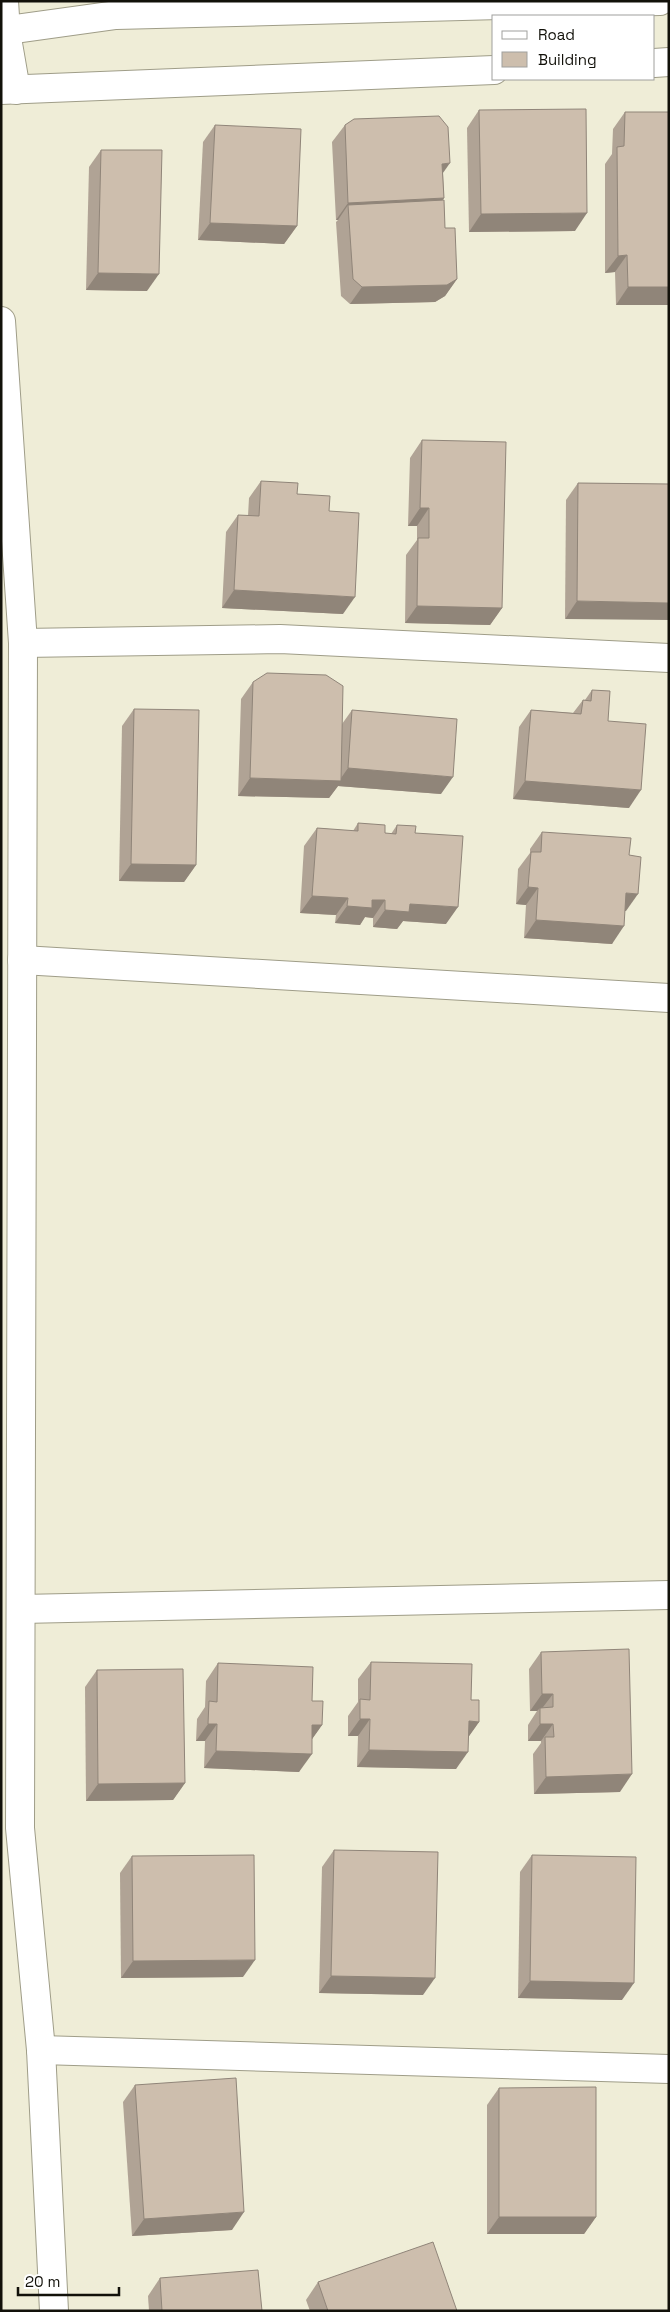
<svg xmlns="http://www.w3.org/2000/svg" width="670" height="2312" font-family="'Space Grotesk',sans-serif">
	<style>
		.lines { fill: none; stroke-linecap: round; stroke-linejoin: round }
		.street-casing { stroke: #9f9d88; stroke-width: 30 }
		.secondary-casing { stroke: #9f9d88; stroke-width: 30 }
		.street { stroke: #fff; stroke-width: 28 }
		.secondary { stroke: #fff; stroke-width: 28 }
		.wall { fill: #b0a395 }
		.shaded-wall { fill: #908579 }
		.building { fill: #cdbead; stroke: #908579 }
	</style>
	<rect width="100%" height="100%" fill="#efedd7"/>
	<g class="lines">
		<!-- street casing -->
		<g class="street-casing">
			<g id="street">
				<polyline points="1,321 23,643 20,1828 41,2050 54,2311"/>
				<polyline points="23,643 280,639 669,658"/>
				<polyline points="22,960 669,998"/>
				<polyline points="21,1609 669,1595"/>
				<polyline points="41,2050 669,2069"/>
			</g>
		</g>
		<!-- secondary casing -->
		<g class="secondary-casing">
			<g id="secondary">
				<polyline points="4,1 6,32 16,90"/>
				<polyline points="1,31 116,15 660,1"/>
				<polyline points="654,63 669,62"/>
				<polyline points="1,90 494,70"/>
			</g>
		</g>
		<!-- street -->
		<use href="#street" class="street"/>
		<!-- secondary -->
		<use href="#secondary" class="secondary"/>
	</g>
	<!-- wall -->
	<g class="wall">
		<polygon points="479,110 575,231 469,232 467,128"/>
		<polygon points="625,112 669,112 669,305 616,305 615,272 605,273 605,164 612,154 613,129"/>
		<polygon points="215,125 297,226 284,244 198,240 203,142"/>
		<polygon points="345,125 443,173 444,198 442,200 445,228 457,279 445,296 435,302 350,304 341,296 336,222 338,220 336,220 332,142"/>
		<polygon points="101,150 147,291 86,290 89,167"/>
		<polygon points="422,440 502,608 490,625 405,623 406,555 417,540 417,526 408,526 410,458"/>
		<polygon points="261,481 297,494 329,511 343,614 222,608 226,532 238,515 248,516 249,498"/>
		<polygon points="578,483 669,484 565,619 566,500"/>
		<polygon points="253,682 342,724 352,710 441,794 338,786 329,798 238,796 241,699"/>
		<polygon points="592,690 608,721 629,808 513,799 519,727 531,710 573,713 583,700 585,700"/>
		<polygon points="134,709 196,865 184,882 119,881 122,726"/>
		<polygon points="358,823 385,833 391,834 397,825 415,833 446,924 403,921 397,929 373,927 373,918 365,917 360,925 335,923 336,915 300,913 304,846 317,828 353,831"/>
		<polygon points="542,832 626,911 625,911 612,944 524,938 526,905 516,904 518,869 530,853 530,849"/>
		<polygon points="541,1652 620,1792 534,1794 533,1754 541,1743 541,1741 528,1741 528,1725 537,1711 530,1711 529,1669"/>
		<polygon points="371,1662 471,1700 479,1722 469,1736 456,1769 357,1767 358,1736 348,1736 348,1716 358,1702 358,1679"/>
		<polygon points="218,1663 322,1725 312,1739 299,1772 204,1768 205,1741 196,1741 197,1719 205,1707 206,1681"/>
		<polygon points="97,1670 185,1783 173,1800 86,1801 85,1687"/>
		<polygon points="334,1850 423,1995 319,1993 322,1867"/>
		<polygon points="532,1855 622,2000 518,1998 520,1872"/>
		<polygon points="132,1856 243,1977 121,1978 120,1873"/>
		<polygon points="135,2085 232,2230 132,2236 123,2102"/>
		<polygon points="499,2088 596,2217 584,2234 487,2234 487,2105"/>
		<polygon points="160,2278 262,2311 149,2311 148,2296"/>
		<polygon points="318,2282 457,2311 310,2311 306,2300"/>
	</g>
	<!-- shaded-wall -->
	<g class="shaded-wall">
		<polygon points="450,163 438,180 442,164"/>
		<polygon points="444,198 432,215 348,205 338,220 336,220 348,203"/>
		<polygon points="587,213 575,231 469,232 481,214"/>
		<polygon points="210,223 297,226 284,244 198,240"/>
		<polygon points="627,255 615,272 605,273 618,256"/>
		<polygon points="98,273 159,274 147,291 86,290"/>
		<polygon points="457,279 445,296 435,302 350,304 362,287"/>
		<polygon points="628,287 669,287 669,305 616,305"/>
		<polygon points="420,508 429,508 417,526 408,526"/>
		<polygon points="234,590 355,597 343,614 222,608"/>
		<polygon points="577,601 669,603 669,620 565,619"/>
		<polygon points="417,606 502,608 490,625 405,623"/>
		<polygon points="348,768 453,777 441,794 338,786 329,798 238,796 250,778 339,781"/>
		<polygon points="525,781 641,790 629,808 513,799"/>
		<polygon points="131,864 196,865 184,882 119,881"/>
		<polygon points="528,887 538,888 526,905 516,904"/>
		<polygon points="626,893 638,894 626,911 614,910"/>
		<polygon points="312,896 348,898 336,915 300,913"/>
		<polygon points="372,900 385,900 373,918 365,917 360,925 335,923 347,906"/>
		<polygon points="410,904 458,907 446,924 403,921 397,929 373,927 385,910"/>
		<polygon points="536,920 624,926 612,944 524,938"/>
		<polygon points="542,1694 553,1694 540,1711 540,1708 537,1711 530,1711"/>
		<polygon points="360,1719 370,1719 358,1736 348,1736"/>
		<polygon points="469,1721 479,1722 467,1739"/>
		<polygon points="208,1724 217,1724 205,1741 196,1741"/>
		<polygon points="540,1724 553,1724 541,1741 528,1741"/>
		<polygon points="312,1725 322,1725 310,1742"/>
		<polygon points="369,1750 468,1752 456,1769 357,1767"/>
		<polygon points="216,1751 312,1754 299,1772 204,1768"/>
		<polygon points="632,1774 620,1792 534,1794 546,1777"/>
		<polygon points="185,1783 173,1800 86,1801 98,1784"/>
		<polygon points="255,1960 243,1977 121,1978 133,1961"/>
		<polygon points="331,1976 435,1978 423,1995 319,1993"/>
		<polygon points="530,1981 634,1983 622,2000 518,1998"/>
		<polygon points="244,2212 232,2230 132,2236 144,2219"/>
		<polygon points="499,2217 596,2217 584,2234 487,2234"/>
	</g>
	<!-- building -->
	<g class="building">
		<polygon points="586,109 587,213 481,214 479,110"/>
		<polygon points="625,112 669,112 669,287 628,287 627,255 618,256 617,147 624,146"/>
		<polygon points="439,116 448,127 450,163 442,164 444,198 348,203 345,125 354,119"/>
		<polygon points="215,125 301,129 297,226 210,223"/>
		<polygon points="101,150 162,150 159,274 98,273"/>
		<polygon points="444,200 445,228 455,228 457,279 447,285 362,287 353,279 348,205"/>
		<polygon points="422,440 506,442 502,608 417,606 418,538 429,538 429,508 420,508"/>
		<polygon points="261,481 298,483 297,494 330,496 329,511 359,513 355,597 234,590 238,515 259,516"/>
		<polygon points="578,483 669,484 669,603 577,601"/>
		<polygon points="267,673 326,675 343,686 341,781 250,778 253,682"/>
		<polygon points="592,690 610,691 608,721 646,724 641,790 525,781 531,710 581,714 583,700 591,701"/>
		<polygon points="134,709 199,710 196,865 131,864"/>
		<polygon points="352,710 457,719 453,777 348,768"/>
		<polygon points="358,823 385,825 385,833 396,834 397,825 416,826 415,833 463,836 458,907 410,904 409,912 385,910 385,900 372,900 372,908 347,906 348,898 312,896 317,828 358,831"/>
		<polygon points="542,832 631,838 629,855 641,857 638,894 626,893 624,926 536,920 538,888 528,887 531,852 541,852"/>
		<polygon points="629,1649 632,1774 546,1777 545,1737 554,1737 553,1724 540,1724 540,1708 553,1707 553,1694 542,1694 541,1652"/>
		<polygon points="371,1662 472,1664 471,1700 479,1700 479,1722 469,1721 468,1752 369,1750 370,1719 360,1719 360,1699 370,1700"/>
		<polygon points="218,1663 313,1667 312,1701 323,1701 322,1725 312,1725 312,1754 216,1751 217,1724 208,1724 209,1701 217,1702"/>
		<polygon points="183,1669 185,1783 98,1784 97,1670"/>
		<polygon points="334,1850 438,1852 435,1978 331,1976"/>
		<polygon points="254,1855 255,1960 133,1961 132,1856"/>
		<polygon points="532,1855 636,1857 634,1983 530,1981"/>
		<polygon points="236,2078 244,2212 144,2219 135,2085"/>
		<polygon points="596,2087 596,2217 499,2217 499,2088"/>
		<polygon points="433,2242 457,2311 328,2311 318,2282"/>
		<polygon points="258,2270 262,2311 162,2311 160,2278"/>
	</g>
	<!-- border -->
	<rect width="670" height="2312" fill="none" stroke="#12110a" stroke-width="5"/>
	<!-- legend -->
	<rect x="492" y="15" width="162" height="65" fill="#ffffff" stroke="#a0a09d"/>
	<rect x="502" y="31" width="25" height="8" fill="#ffffff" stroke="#a0a09d"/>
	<text x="538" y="40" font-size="15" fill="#12110a">Road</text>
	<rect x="502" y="52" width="25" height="15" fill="#cdbead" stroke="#a0a09d"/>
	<text x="538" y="65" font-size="15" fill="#12110a">Building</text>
	<!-- scale -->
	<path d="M18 2287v8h101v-8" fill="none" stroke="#12110a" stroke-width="2.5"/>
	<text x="25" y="2287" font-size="15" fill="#12110a" stroke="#ffffff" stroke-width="4" paint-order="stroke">20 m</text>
</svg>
